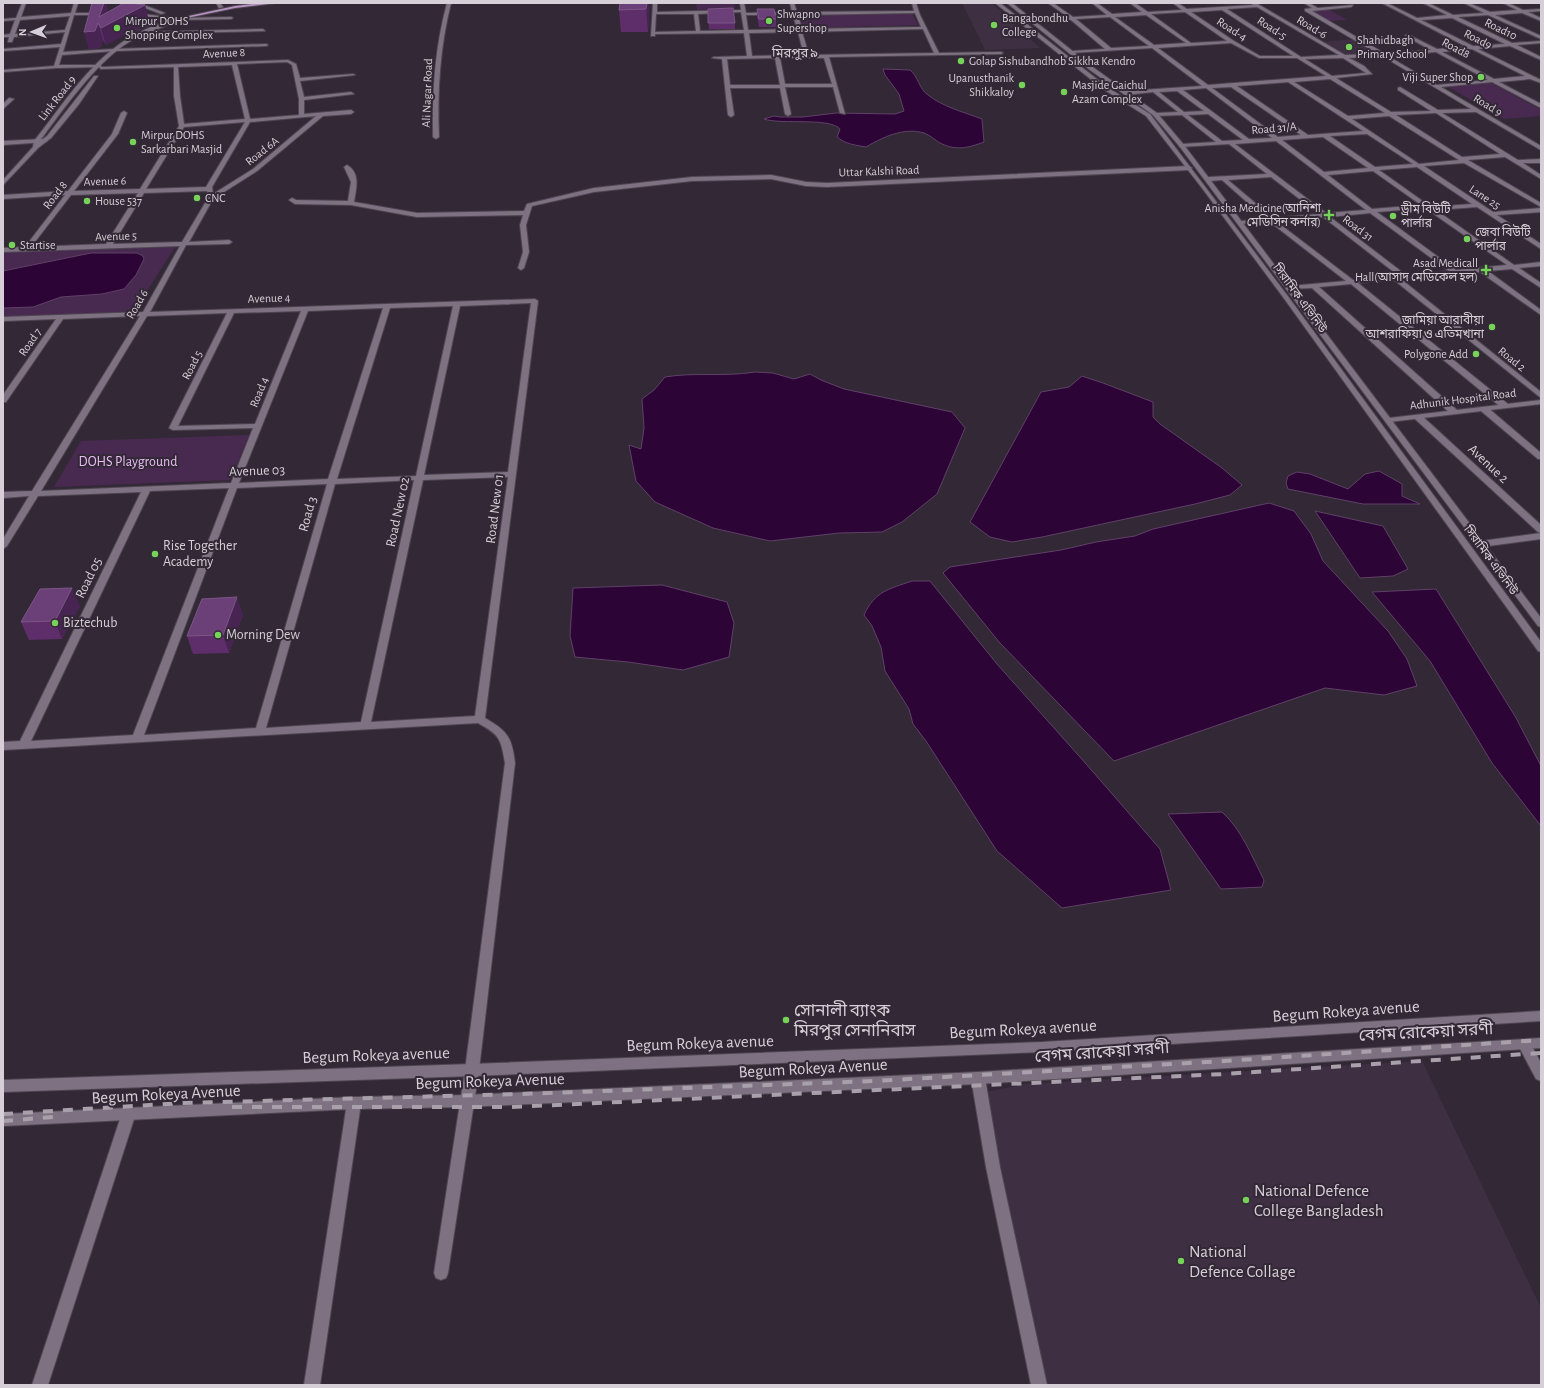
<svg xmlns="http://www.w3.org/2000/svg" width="1544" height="1388" font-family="'Alegreya Sans','Noto Sans Bengali',sans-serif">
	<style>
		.built { fill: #3e2f43 }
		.green { fill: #482a50 }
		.water { fill: #2c0436; stroke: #5f4167 }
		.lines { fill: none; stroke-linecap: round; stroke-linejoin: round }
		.minor-casing { stroke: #4f4651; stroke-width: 2 }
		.tertiary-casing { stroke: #4f4651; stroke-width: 2 }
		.secondary-casing { stroke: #4f4651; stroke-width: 2 }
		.primary-casing { stroke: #4f4651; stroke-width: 2 }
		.minor { fill: #7e7282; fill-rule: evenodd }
		.tertiary { fill: #7e7282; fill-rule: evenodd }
		.secondary { fill: #7e7282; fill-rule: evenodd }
		.primary { fill: #b691c2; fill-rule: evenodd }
		.rail { stroke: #a8a0aa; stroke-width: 4; stroke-dasharray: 10 10; stroke-linecap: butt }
		.wall { fill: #5e2e6b }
		.shaded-wall { fill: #472451 }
		.building { fill: #6b3f77; stroke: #7c5686 }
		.poi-dot { fill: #77d259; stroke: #332836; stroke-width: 1.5 }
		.labels { text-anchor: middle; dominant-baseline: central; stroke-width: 4; stroke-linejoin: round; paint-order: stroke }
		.far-poi-label { font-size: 12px; fill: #d6cfd8; stroke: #332836; text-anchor: start }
		.far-street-label { font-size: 12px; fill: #d6cfd8; stroke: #332836 }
		.far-quarter-label { font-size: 13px; fill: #d6cfd8; stroke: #332836 }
		.park-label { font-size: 14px; fill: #e9bdf6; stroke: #332836 }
		.street-label { font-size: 14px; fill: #d6cfd8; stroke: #332836 }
		.poi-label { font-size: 14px; fill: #d6cfd8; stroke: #332836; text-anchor: start }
		.near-poi-label { font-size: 17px; fill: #d6cfd8; stroke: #332836; text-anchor: start }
		.near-street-label { font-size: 17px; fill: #d6cfd8; stroke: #332836 }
	</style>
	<rect width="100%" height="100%" fill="#332836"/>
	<!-- built -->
	<g class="built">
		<polygon points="962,3 992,3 1040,48 985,50"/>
		<polygon points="135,16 170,19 133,34 90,38"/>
		<polygon points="1356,39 1380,53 1342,55 1319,42"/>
		<polygon points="1422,1061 1541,1308 1541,1385 1042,1385 981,1093 1026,1084"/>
	</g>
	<!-- green -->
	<g class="green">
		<polygon points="696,3 734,3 735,9 697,10"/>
		<polygon points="1328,9 1347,20 1330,21 1310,10"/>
		<polygon points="912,14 918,25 801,28 800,15"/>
		<polygon points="1489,82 1541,110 1541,116 1504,119 1445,85"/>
		<polygon points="175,247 134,311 3,318 3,252"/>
		<polygon points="249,435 230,480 54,487 81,441"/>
	</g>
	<!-- water -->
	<g class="water">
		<path d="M883,69L910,70C918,76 919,89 928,95C943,107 964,112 982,119L984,142C968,148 956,151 940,143C935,140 930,135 924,133C904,127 883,137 866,147C855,145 845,144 837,137L840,129C829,117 782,125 764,119L774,116L780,117H803L836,113L895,114L904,111L899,94L885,75Z"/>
		<polygon points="91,253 137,253 143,256 144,259 136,275 124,289 102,294 61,297 33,307 3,308 3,271"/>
		<path d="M755,372L773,373L794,379L810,374L821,380L844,389L952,412L965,428L937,494L902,522L882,532L839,533L770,541L713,528L655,502L636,481L629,445L641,449L644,428L642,399L654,390L665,377C694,372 725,377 755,372Z"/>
		<polygon points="1082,376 1103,383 1153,402 1153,417 1160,424 1222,468 1242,485 1230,495 1195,504 1042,537 1012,542 990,537 970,522 1041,392 1069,387"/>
		<polygon points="1379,471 1402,484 1402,496 1420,504 1363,504 1288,489 1286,483 1288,476 1297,472 1310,474 1348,489 1365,474"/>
		<polygon points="1269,503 1294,511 1311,534 1323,561 1388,631 1407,659 1417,686 1384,695 1325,688 1114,761 1000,643 943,573 950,567 1061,550 1096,542 1135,536 1153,529"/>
		<polygon points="1315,511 1383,526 1408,569 1393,576 1360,578"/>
		<path d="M912,581H930L997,664L1087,765L1160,849L1171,890L1062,908L997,851L926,741L913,724L909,709L885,671L881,647L872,626L864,615C875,591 889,589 912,581Z"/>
		<polygon points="662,585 727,602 734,623 729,657 683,670 628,662 575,657 570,636 573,588"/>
		<polygon points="1436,589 1515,716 1541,766 1541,826 1492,763 1430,661 1372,592"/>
		<path d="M1222,812C1242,830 1252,857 1264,880L1262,887L1221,889L1168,814Z"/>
	</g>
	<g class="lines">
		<!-- minor casing -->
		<g class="minor-casing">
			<g id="minor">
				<path d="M22,3H26L21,17L71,13L74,3H78L75,13H103L101,15H74L63,52L114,49L266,44L268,45L266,46L114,51L62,55L59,65H100L102,67L288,60L296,64L300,78L353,74L355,75L300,81L304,97L351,92L354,94L304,100V114L351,110L354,112L351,114L323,116L257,171L213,199L189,242L229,240L232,242L229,244L186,245L150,312L535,299L538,301L485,718C508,731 512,738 515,763L479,1070L448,1273L446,1278L441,1280L436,1278L434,1273L465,1070L505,763C501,739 500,735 478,723L3,750V742L20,741L141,492L38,496L7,546L3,549V539L29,496L3,498V492L32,491L140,316L63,319L6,402H3V395L56,319L3,321V317L143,312L180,246L3,252V248L25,247L65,195L3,199V195L68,191L112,134L121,113L124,111L127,113L118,134L74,191L140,189L179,126L174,96V67L101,69L99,67L56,68L3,72V70L54,66L60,47L3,51V49L61,44L65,32L14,37L12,42H8L9,37H3V35L10,34L15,20L3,21V19L16,18ZM70,16L65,30L15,34L20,20ZM287,62L292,65L299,99V115L250,119L237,64ZM232,65L245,119L184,124L180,96L178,67ZM316,116L253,169L213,194L212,187L250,122ZM245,122L206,187L146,189L184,127ZM207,191L208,198L182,242L113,244L144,193ZM138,193L106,244L31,247L71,195ZM531,303L508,472L424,475L460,306ZM453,306L416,476L337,479L390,308ZM383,308L328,479L239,483L308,311ZM301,311L255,424L178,426L234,313ZM227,313L169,428L173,430L253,428L231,483L41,491L147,316ZM508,477L475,716L371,722L423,480ZM414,480L361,722L266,728L335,484ZM327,484L256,728L144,735L237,488ZM229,488L133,735L31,741L150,491Z"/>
				<polygon points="132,3 138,3 165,13 161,14"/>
				<polygon points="216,3 220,3 223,7 219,8"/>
				<path d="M447,3H451C440,47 437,91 439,137L436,139L433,137C432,91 435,47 447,3Z"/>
				<path d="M653,3H657V12L741,10L740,3H744L746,13L792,12L790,3H794L797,12L914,11L912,3H916L920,15L939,53L1001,52L1003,53L1001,54L829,57L845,114L840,113L833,87H785L791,114L788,116L785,114L780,88H730L734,115L731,117L728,115L722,59L712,58L714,57L747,56L744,33L655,34V36H651ZM741,12L744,30L700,31L698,14ZM915,13L921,27L802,29L798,15ZM656,14H694L696,31L655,32ZM746,15H793L797,29L748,30ZM923,29L934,53L809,55L802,32ZM798,32L804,55L752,56L749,33ZM775,58L780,85H730L727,59ZM780,58H824L832,84H785Z"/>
				<path d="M1048,3H1053L1073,17L1107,15L1092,3H1097L1112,14L1142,12L1130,3H1135L1148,12L1182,10L1173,3H1178L1187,9L1253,5L1251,3H1256L1345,55L1378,54L1305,11V9L1312,8L1304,3H1309L1318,8L1353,5L1351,7L1312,11L1384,53L1431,50L1405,36L1407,34L1437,49L1467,47L1382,3H1387L1417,18L1447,15L1423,3H1428L1453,15L1484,13L1464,3H1469L1490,12L1517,10L1503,3H1508L1523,10L1541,9V11L1528,12L1541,18V21L1522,13L1495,15L1541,36V39L1488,15L1458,17L1512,43L1541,41V43L1517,45L1541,57V60L1510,46L1478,49L1541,80V83L1530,79L1499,82L1541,104V108L1492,82L1441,87L1541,146V150L1539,149L1476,112L1442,113L1518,160L1541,159V163H1523L1541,175V179L1505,157L1468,160L1541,203V207L1464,163L1424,166L1493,212L1541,208V212L1497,215L1541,244V249L1477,207L1436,210L1514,265L1541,262V266L1519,268L1541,283V288L1512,269L1488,271L1541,310V315L1480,272L1401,279L1541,392V398L1394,280L1358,283L1508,404V408H1502L1351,284L1319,287L1457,410V414H1451L1312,288L1288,289V287L1290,286L1346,281L1270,222L1239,224V222L1241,221L1266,219L1222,180L1209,181L1206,179L1209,177L1267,174L1229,144L1180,147L1179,146L1182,144L1216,142L1182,115L1154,116V114L1156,113L1178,112L1153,92L1126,95L1123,93L1126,91L1202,86L1152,48L1070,53L1072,51L1105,49L1071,20L1029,22L1031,20L1068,17ZM1257,7L1339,55L1301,57L1227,9ZM1222,10L1293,56H1260L1234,41L1191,12ZM1185,12L1227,41L1191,43L1151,14ZM1146,15L1186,43L1154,45L1115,17ZM1110,17L1149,46L1111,48L1076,19ZM1452,18L1505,44L1473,46L1421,20ZM1231,43L1259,58H1297L1326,76L1208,85L1158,48ZM1472,49L1525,76L1494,79L1442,52ZM1436,52L1488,80L1437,85L1388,56ZM1382,56L1471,109L1438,110L1400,87L1398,88V90L1431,111L1391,112L1336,78L1372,74L1364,66L1349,58ZM1343,58L1366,73L1332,76L1305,59ZM1330,79L1385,113L1348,116L1294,82ZM1288,82L1363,131L1308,135L1237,86ZM1231,87L1301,135L1278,137L1212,88ZM1206,88L1272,138L1249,139L1183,90ZM1177,91L1204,111L1184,112L1159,92ZM1436,113L1500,154L1462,157L1396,115ZM1208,114L1243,140L1222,141L1188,115ZM1389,116L1459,160L1419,164L1352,119ZM1367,134L1413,164L1375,167L1330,136ZM1323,137L1368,168L1324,172L1282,140ZM1276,141L1366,210L1326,213L1235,144ZM1417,167L1472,204L1431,207L1379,170ZM1373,171L1421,205L1372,209L1328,175ZM1271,177L1319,214L1273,218L1228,180ZM1426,208L1428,210L1507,265L1456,270L1377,212ZM1370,213L1449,271L1406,275L1330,217ZM1323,217L1399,276L1353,280L1277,222Z"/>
				<polygon points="135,13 177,18 231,17 233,18 231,19 177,20 133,15"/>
				<polygon points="263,29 265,31 141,34 139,33 141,32"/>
				<polygon points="9,98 14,99 3,109 3,104"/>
				<polygon points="44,139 47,141 46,142 3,145 3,141"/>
				<path d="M347,165C361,173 356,189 354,202L417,213L524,211L527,204L594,188L692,177L771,175L806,182L827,183L1189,166L1192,168L1189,170L827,187L806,186L771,179L692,181L594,192L532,206L526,225L529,252L524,268L521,270L518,268L523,252L520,225L523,215L417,217L351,205L295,204L289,200L292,198L296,200L348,201L351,182L344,167Z"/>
				<polygon points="1481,407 1487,407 1541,453 1541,459 1538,459 1481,411"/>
				<polygon points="1415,415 1421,415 1541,525 1541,533 1538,532 1415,419"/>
				<polygon points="1541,533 1541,539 1481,547 1477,544 1481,541"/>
				<polygon points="1524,1040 1529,1041 1541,1063 1541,1081 1536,1079 1518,1045 1519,1041"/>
				<polygon points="354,1097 359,1099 361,1103 320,1385 304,1385 347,1103 349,1099"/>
				<polygon points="129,1107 134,1109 136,1113 48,1385 32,1385 122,1113 124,1109"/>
			</g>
		</g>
		<!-- tertiary casing -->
		<g class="tertiary-casing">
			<g id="tertiary">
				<polygon points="1541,400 1541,404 1389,422 1385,420 1389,418"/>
				<polygon points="978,1072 983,1074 985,1078 1000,1167 1047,1385 1031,1385 986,1167 971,1078 973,1074"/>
			</g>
		</g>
		<!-- secondary casing -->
		<g class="secondary-casing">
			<g id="secondary">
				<polygon points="995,3 1000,3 1107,87 1150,114 1287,295 1541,642 1541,652 1538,651 1283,297 1202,188 1146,116 1103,89"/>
				<polygon points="1007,3 1012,3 1094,68 1157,113 1184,145 1541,618 1541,627 1538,626 1180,147 1153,115 1090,70"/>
				<path d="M175,18L179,19C166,28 145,32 129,42C96,62 62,111 39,142L47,136L94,76H98L79,104L51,138L38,148L3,185V180L33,147L34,141C60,109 84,70 117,46C134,33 155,25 175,18Z"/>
				<polygon points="1541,1011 1541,1021 1042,1052 472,1076 3,1092 3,1080 472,1064 1042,1042"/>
				<polygon points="1541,1038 1541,1048 978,1084 466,1107 354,1109 3,1126 3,1114 354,1097 466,1095 978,1072"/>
			</g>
		</g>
		<!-- primary casing -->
		<g class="primary-casing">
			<polygon id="primary" points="261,3 276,3 235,8 177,20 175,19 235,6"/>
		</g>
		<!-- minor -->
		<use href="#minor" class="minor"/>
		<!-- tertiary -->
		<use href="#tertiary" class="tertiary"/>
		<!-- secondary -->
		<use href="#secondary" class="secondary"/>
		<!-- primary -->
		<use href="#primary" class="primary"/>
		<!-- rail -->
		<g class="rail">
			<polyline points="232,1107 512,1107 1224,1074 1541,1053"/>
			<polyline points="3,1114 183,1103 522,1094 875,1081 1224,1061 1541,1040"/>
			<polyline points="3,1121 53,1117"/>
		</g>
	</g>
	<!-- wall -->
	<g class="wall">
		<polygon points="92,3 106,3 108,12 145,5 149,22 106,45 103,40 100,48 89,49 84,32"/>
		<polygon points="620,3 648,3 649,15 648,32 621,32 619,10"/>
		<polygon points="708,9 735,23 735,29 709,29"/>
		<polygon points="757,9 776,19 776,27 759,27 757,16"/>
		<polygon points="80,606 62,639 29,640 21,622"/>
		<polygon points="243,615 229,653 193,654 187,636"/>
	</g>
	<!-- shaded-wall -->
	<g class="shaded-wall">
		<polygon points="104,3 106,3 110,18 145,5 149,22 106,45 101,28 99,17"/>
		<polygon points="647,3 648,3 649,15 648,32 646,9"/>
		<polygon points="98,23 103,40 100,48 89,49 84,32"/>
		<polygon points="72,588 80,606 62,639 55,621"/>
		<polygon points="237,597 243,615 229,653 223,635"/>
	</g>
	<!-- building -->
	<g class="building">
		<polygon points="92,3 104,3 99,17 124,3 130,3 145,5 101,28 98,23 95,31 84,32"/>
		<polygon points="620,3 647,3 646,9 619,10"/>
		<polygon points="733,8 735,23 708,23 708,9"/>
		<polygon points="757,9 774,9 776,19 759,19"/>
		<polygon points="72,588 55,621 21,622 40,589"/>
		<polygon points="237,597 223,635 187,636 202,599"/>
	</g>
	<!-- markers -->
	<g class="poi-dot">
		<circle cx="769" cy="21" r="4"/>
		<circle cx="994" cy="25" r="4"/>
		<circle cx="117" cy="28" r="4"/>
		<circle cx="1349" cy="47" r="4"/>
		<circle cx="961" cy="61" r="4"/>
		<circle cx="1481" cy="77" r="4"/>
		<circle cx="1022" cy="85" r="4"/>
		<circle cx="1064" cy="92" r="4"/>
		<circle cx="133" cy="142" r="4"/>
		<circle cx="197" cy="198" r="4"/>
		<circle cx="87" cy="201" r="4"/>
		<path d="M1327 209h4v4h4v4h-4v4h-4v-4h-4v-4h4z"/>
		<circle cx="1393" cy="216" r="4"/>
		<circle cx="1467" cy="239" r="4"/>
		<circle cx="12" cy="245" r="4"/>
		<path d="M1484 264h4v4h4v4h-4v4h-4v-4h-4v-4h4z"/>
		<circle cx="1492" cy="327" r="4"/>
		<circle cx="1476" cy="354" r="4"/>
		<circle cx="155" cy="554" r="4"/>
		<circle cx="55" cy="623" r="4"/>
		<circle cx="218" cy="635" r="4"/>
		<circle cx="786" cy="1020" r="4"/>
		<circle cx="1246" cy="1200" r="4"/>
		<circle cx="1181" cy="1261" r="4"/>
	</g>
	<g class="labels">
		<!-- far-poi labels -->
		<g class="far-poi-label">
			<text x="777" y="14">Shwapno<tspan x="777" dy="14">Supershop</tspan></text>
			<text x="1002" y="18">Bangabondhu<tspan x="1002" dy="14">College</tspan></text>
			<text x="125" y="21">Mirpur DOHS<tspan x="125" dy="14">Shopping Complex</tspan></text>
			<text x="1357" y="40">Shahidbagh<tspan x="1357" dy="14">Primary School</tspan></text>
			<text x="969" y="61">Golap Sishubandhob Sikkha Kendro</text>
			<text x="1473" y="77" text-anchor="end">Viji Super Shop</text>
			<text x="1014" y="78" text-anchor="end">Upanusthanik<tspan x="1014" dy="14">Shikkaloy</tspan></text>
			<text x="1072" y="85">Masjide Gaichul<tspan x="1072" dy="14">Azam Complex</tspan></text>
			<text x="141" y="135">Mirpur DOHS<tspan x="141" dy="14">Sarkarbari Masjid</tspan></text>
			<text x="205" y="198">CNC</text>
			<text x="95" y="201">House 537</text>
			<text x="1321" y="208" text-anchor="end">Anisha Medicine(আনিশা<tspan x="1321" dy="14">মেডিসিন কর্নার)</tspan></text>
			<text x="1401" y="209">ড্রীম বিউটি<tspan x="1401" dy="14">পার্লার</tspan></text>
			<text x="1475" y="232">জেবা বিউটি<tspan x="1475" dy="14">পার্লার</tspan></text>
			<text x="20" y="245">Startise</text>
			<text x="1478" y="263" text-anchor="end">Asad Medicall<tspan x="1478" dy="14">Hall(আসাদ মেডিকেল হল)</tspan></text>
			<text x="1484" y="320" text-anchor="end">জামিয়া আরাবীয়া<tspan x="1484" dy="14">আশরাফিয়া ও এতিমখানা</tspan></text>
			<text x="1468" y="354" text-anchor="end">Polygone Add</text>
		</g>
		<!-- far-street labels -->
		<g class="far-street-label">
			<text transform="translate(1312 27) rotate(31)">Road-6</text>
			<text transform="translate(1272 28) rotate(33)">Road-5</text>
			<text transform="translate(1232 29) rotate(33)">Road-4</text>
			<text transform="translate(1501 29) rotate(26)">Road10</text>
			<text transform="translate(1478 39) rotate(27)">Road9</text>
			<text transform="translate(1456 48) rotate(28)">Road8</text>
			<text transform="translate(224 53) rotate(-3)">Avenue 8</text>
			<text transform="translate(427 93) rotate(-88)">Ali Nagar Road</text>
			<text transform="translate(57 98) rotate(-52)">Link Road 9</text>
			<text transform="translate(1488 105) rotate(31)">Road 9</text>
			<text transform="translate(1274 128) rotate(-5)">Road 31/A</text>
			<text transform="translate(262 151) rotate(-38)">Road 6A</text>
			<text transform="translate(879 171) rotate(-2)">Uttar Kalshi Road</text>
			<text transform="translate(105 181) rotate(-2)">Avenue 6</text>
			<text transform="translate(55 195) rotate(-52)">Road 8</text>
			<text transform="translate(1485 197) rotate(33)">Lane 25</text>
			<text transform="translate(1358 228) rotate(37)">Road 31</text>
			<text transform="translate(116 236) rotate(-2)">Avenue 5</text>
			<text transform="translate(269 298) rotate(-2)">Avenue 4</text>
			<text transform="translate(1300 298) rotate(54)">সিরামিক এভিনিউ</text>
			<text transform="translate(137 304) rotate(-60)">Road 6</text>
			<text transform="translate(30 342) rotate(-55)">Road 7</text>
			<text transform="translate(1512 359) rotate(39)">Road 2</text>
			<text transform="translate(192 365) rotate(-63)">Road 5</text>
			<text transform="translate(259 392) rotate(-68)">Road 4</text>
			<text transform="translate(1463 399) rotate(-7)">Adhunik Hospital Road</text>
			<text transform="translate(1491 560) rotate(54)">সিরামিক এভিনিউ</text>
		</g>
		<!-- far-quarter labels -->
		<g class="far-quarter-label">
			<text x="795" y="53">মিরপুর ৯</text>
		</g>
		<!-- park labels -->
		<g class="park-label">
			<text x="128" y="462">DOHS Playground</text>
		</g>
		<!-- street labels -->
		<g class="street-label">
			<text transform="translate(1488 464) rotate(43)">Avenue 2</text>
			<text transform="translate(257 471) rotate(-2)">Avenue 03</text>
			<text transform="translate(495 509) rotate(-83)">Road New 01</text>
			<text transform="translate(398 512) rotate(-78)">Road New 02</text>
			<text transform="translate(308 514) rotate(-74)">Road 3</text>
			<text transform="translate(89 578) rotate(-64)">Road 05</text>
		</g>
		<!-- poi labels -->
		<g class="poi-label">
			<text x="163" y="546">Rise Together<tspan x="163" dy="16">Academy</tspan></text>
			<text x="63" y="623">Biztechub</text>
			<text x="226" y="635">Morning Dew</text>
		</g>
		<!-- near-poi labels -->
		<g class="near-poi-label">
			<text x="794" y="1010">সোনালী ব্যাংক<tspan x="794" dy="20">মিরপুর সেনানিবাস</tspan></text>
			<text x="1254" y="1190">National Defence<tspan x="1254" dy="20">College Bangladesh</tspan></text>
			<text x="1189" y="1251">National<tspan x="1189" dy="20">Defence Collage</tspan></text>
		</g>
		<!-- near-street labels -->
		<g class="near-street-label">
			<text transform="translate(1346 1011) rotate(-4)">Begum Rokeya avenue</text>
			<text transform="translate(1023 1029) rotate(-3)">Begum Rokeya avenue</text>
			<text transform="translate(1426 1032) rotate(-3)">বেগম রোকেয়া সরণী</text>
			<text transform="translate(700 1043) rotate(-2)">Begum Rokeya avenue</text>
			<text transform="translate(1102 1052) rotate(-4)">বেগম রোকেয়া সরণী</text>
			<text transform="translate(376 1055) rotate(-2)">Begum Rokeya avenue</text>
			<text transform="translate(813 1068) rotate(-3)">Begum Rokeya Avenue</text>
			<text transform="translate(490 1081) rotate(-2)">Begum Rokeya Avenue</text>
			<text transform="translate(166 1094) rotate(-3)">Begum Rokeya Avenue</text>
		</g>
	</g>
	<!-- border -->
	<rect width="1544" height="1388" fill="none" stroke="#d6cfd8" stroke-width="8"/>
	<!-- north arrow -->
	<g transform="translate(32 32) rotate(268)" stroke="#332836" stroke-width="3" paint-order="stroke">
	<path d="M0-3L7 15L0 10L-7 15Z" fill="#d6cfd8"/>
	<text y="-6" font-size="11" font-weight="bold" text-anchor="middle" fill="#d6cfd8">N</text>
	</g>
</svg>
